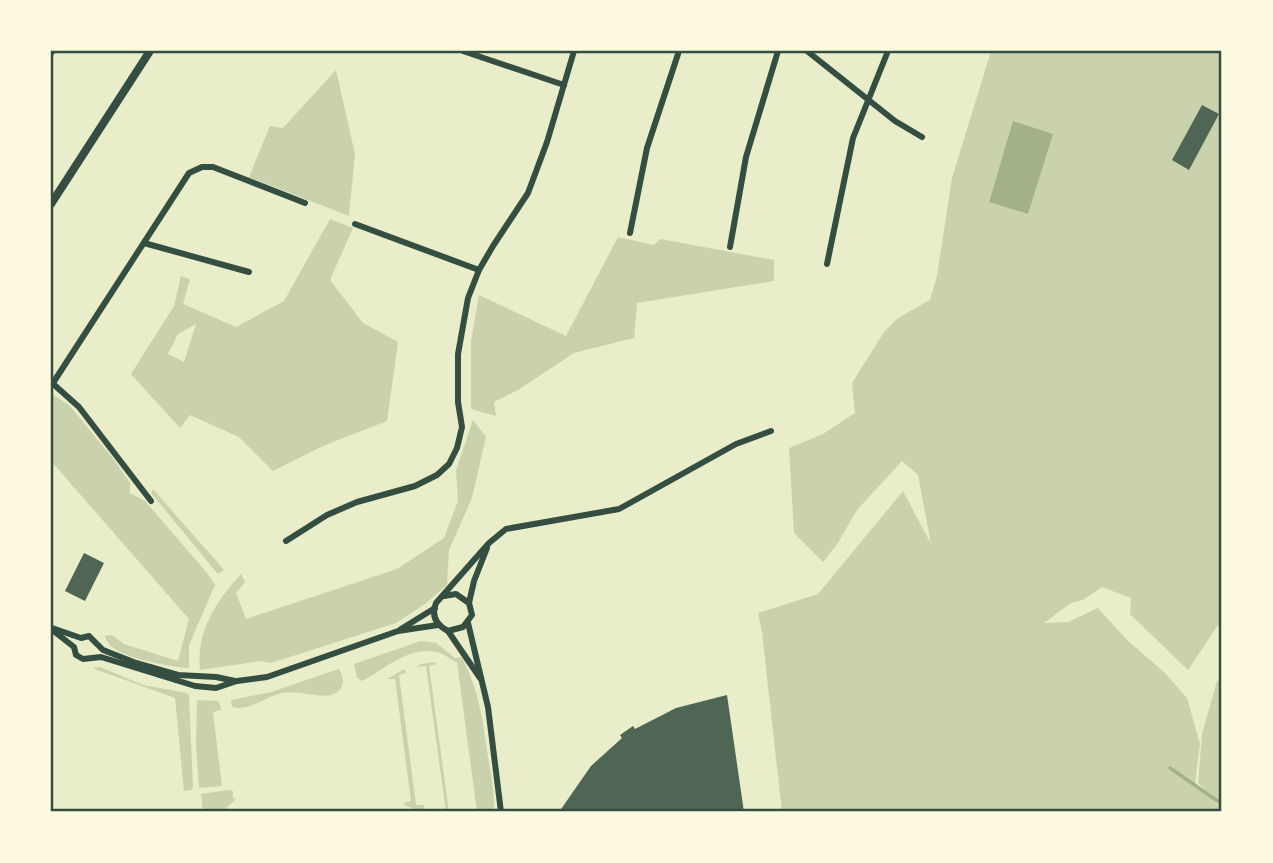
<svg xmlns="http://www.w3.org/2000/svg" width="1273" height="863" font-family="Arial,sans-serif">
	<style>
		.green { fill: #cad2ad; fill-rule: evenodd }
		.water { fill: #a3b18a }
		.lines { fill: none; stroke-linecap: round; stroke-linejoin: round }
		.stream { stroke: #a3b18a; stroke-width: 3.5 }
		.building { fill: #4f6655 }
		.minor { stroke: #344e41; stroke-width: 6 }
		.tertiary { stroke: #344e41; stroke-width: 8 }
		.neatline { fill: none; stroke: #344e41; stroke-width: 2.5 }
	</style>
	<rect width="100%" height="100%" fill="#e9edc9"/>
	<!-- green -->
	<g class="green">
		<path d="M991,51H1222V619L1188,670L1130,614L1131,598L1102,587L1083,600L1071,603L1044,623L1068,622L1098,608L1128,641L1164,672L1187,698L1200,744L1195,783L1222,808V812H782L762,632L758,613L818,594L903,491L931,544L918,475L902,461L857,510L838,543L823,562L794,533L789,448L823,434L855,413L852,383L884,332L898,318L930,300L937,276L952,178ZM1013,127L1028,214L989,201Z"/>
		<polygon points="336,70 355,154 349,216 249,177 270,126 283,128"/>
		<path d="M330,219L353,228L330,280L363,323L398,342L387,421L323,446L273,471L239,437L190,415L180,428L131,374L174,306L181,276L190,279L183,304L236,327L284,301ZM196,324L184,362L168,354L178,334Z"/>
		<polygon points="618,237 654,245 660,239 774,260 774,281 637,303 634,338 574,353 518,390 494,402 496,416 471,409 471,342 479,295 566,336"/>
		<path d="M51,393L70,406L115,461L130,483V493L145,501L207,573L215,585L189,645V668C171,667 107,657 105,636L112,635L124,644L178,661L189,619L51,461Z"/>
		<path d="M473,420L486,437L472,498L449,550L447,585L425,604L396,623L271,663L261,661L200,670C196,632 216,601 241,574L245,582L236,593L246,619L397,569L444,538L458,501L456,470Z"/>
		<polygon points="153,489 224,570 218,574 151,493"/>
		<path d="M421,641L436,643L455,658L462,657C479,691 483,720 488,757C491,775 495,794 494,812H477L457,662C450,660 445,654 438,652C407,646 386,669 362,681L357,678L354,664Z"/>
		<polygon points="434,662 437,664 429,666 449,812 446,812 426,666 417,667 421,664"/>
		<polygon points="100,667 143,685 187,693 189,696 193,787 191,790 184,791 175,698 92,668"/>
		<path d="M339,669C346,679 344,691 331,695C318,698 298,690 282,693C267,696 244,714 232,706L231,700L271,692Z"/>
		<polygon points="404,669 406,673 399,675 416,805 424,805 423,812 404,805 405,802 411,801 395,679 387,679"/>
		<polygon points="1222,679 1222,805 1198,783 1202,734 1217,681"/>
		<polygon points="197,700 219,701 221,710 213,712 222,786 199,788 196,746"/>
		<polygon points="228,790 233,791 233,798 236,799 226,808 226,812 203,812 201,794"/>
	</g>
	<!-- water -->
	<polygon class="water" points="1013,121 1053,134 1028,214 989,202"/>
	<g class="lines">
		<!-- stream -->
		<polyline class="stream" points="1170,768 1222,804"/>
	</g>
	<!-- building -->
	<g class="building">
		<polygon points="1202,105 1219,114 1189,170 1172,160"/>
		<polygon points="84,553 104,563 85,601 65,591"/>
		<polygon points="727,695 744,812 559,812 591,766 622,738 620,735 633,726 635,729 676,708"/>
	</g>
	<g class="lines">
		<!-- minor -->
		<g class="minor">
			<polyline points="463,51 564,85"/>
			<polyline points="807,51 895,121 922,137"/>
			<polyline points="51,53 53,51"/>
			<polyline points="355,224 479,270"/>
			<polyline points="630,233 647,148 679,51"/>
			<polyline points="144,243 249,272"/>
			<polyline points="730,247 746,157 778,51"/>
			<polyline points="827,264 853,138 888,51"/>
			<polyline points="51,382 79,407 151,501"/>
			<polyline points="53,383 189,173 202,167 213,167 305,203"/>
			<polyline points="286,541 327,515 357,502 415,486 437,475 449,464 457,448 462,427 458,402 458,354 468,298 479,270 493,246 528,193 547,142 574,51"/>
			<path d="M444,596L456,594L469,603L472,615L463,627L448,631C436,625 431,616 436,603L489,543L506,529L619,509L736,444L771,431"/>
			<polyline points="469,603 474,581 487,548"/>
			<polyline points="468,623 488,707 501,812"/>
			<polyline points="52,628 81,638 89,636 103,650 136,663 178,675 216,677 235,681"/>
			<polyline points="51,629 74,647 76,655 83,659 101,657 195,686 216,688 237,681 267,677 398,631 438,625"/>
			<polyline points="401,629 435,608"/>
			<polyline points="448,631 480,678"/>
		</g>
		<!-- tertiary -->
		<polyline class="tertiary" points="51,204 150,51"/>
	</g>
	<!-- border -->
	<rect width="1273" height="863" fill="none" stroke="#fefae0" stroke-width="105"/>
	<rect x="52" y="52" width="1168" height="758" class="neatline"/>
</svg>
